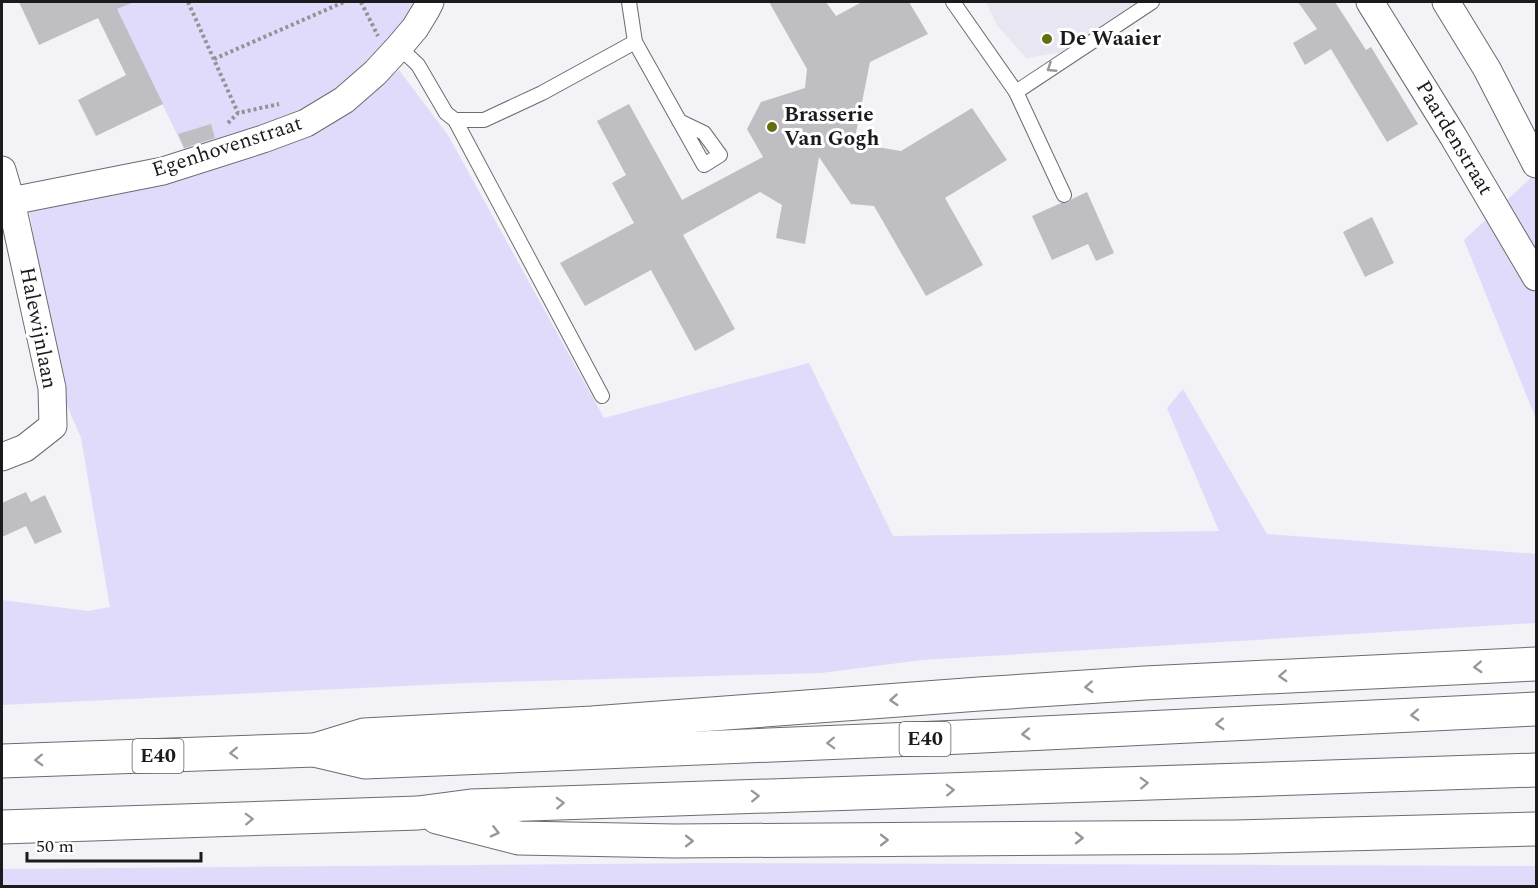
<svg xmlns="http://www.w3.org/2000/svg" width="1538" height="888" font-family="Spectral,serif">
	<style>
		.built { fill: #e8e6f1 }
		.green { fill: #e0dbfa }
		.building { fill: #bfbfc3 }
		.lines { fill: none; stroke-linecap: round; stroke-linejoin: round }
		.service-casing { stroke: #6c6b6f; stroke-width: 16 }
		.minor-casing { stroke: #6c6b6f; stroke-width: 29 }
		.motorway-casing { stroke: #6c6b6f; stroke-width: 35 }
		.path { stroke: #939396; stroke-width: 4; stroke-dasharray: 3 3; stroke-linecap: butt }
		.service { stroke: #fff; stroke-width: 14 }
		.minor { stroke: #fff; stroke-width: 27 }
		.motorway { stroke: #fff; stroke-width: 33 }
		.oneway { stroke: #989899 }
		.poi-dot { fill: #666c11; stroke: #fff; stroke-width: 2 }
		.labels { text-anchor: middle; dominant-baseline: central; stroke-width: 6; stroke-linejoin: round; paint-order: stroke }
		.shield { fill: #fff; stroke: #5f5f61; stroke-width: 1.5 }
		.shield-label { font-size: 20px; font-weight: bold; fill: #1b1b1d }
		.poi-label { font-size: 21px; font-weight: bold; fill: #1b1b1d; stroke: #fff; text-anchor: start }
		.street-label { font-size: 21px; fill: #1b1b1d; stroke: #fff }
	</style>
	<rect width="100%" height="100%" fill="#f3f2f6"/>
	<!-- built -->
	<polygon class="built" points="986,2 1143,2 1063,52 1026,58 997,25"/>
	<!-- green -->
	<g class="green">
		<polygon points="113,2 420,2 408,24 338,91 301,113 185,151"/>
		<polygon points="399,70 448,135 604,418 809,363 893,536 1219,531 1167,408 1183,389 1267,534 1536,554 1536,623 922,660 821,673 467,683 2,705 2,600 88,611 110,607 81,438 59,387 29,209 268,150 311,135 352,111"/>
		<polygon points="1536,173 1536,419 1464,240"/>
		<polygon points="712,863 1536,866 1536,886 2,886 2,869"/>
	</g>
	<!-- building -->
	<g class="building">
		<polygon points="19,2 134,2 117,9 163,104 96,136 78,100 126,75 98,18 39,45"/>
		<polygon points="769,2 826,2 836,16 862,2 909,2 928,34 870,62 854,143 901,151 972,108 1007,160 945,198 983,265 926,296 874,206 851,204 819,157 805,244 776,238 782,205 760,192 683,235 735,329 695,351 651,270 585,306 560,263 634,223 612,183 626,175 597,121 629,104 682,200 763,157 747,129 761,102 805,88 807,69"/>
		<polygon points="1298,2 1335,2 1366,50 1371,47 1418,124 1387,142 1331,49 1305,65 1293,43 1317,29"/>
		<polygon points="211,124 215,138 184,148 178,134"/>
		<polygon points="1087,192 1114,253 1096,261 1088,244 1052,260 1032,216 1061,203 1067,203 1072,199"/>
		<polygon points="1372,217 1394,263 1365,277 1343,232"/>
		<polygon points="26,492 31,502 45,495 62,532 35,544 26,526 2,537 2,503"/>
	</g>
	<g class="lines">
		<!-- service casing -->
		<g class="service-casing">
			<g id="service">
				<polyline points="629,2 635,42 704,165 720,155 704,133 679,121"/>
				<polyline points="953,2 1016,92 1152,2"/>
				<polyline points="399,47 418,65 446,113 455,120 484,120 542,93 635,42"/>
				<polyline points="1016,92 1064,195"/>
				<polyline points="455,120 602,396"/>
			</g>
		</g>
		<!-- minor casing -->
		<g class="minor-casing">
			<g id="minor">
				<polyline points="1370,2 1453,136 1536,277"/>
				<polyline points="1446,2 1487,69 1536,164"/>
				<polyline points="2,170 11,201 52,388 53,426 25,448 2,457"/>
				<polyline points="11,201 163,171 263,139 306,123 344,100 375,73 399,47 415,28 426,10 430,2"/>
			</g>
		</g>
		<!-- motorway casing -->
		<g class="motorway-casing">
			<g id="motorway">
				<polyline points="315,750 364,735 592,723 979,694 1145,683 1536,664"/>
				<polyline points="2,761 314,750 365,762 962,737 1536,709"/>
				<polyline points="437,817 519,838 675,841 1236,837 1536,829"/>
				<polyline points="2,827 418,813 471,806 1536,770"/>
			</g>
		</g>
		<!-- path -->
		<g class="path">
			<polyline points="188,2 238,113"/>
			<polyline points="361,2 378,36"/>
			<polyline points="214,59 344,2"/>
			<polyline points="228,123 238,113 279,104"/>
		</g>
		<!-- service -->
		<use href="#service" class="service"/>
		<!-- minor -->
		<use href="#minor" class="minor"/>
		<!-- motorway -->
		<use href="#motorway" class="motorway"/>
	</g>
	<!-- one-way arrows -->
	<defs><path id="oneway-chevron" d="M-2-3.5L2.5 0L-2 3.5" fill="none" stroke-width="1.6" stroke-linecap="round" stroke-linejoin="round" transform="scale(1.5)"/></defs>
	<g class="oneway">
		<use href="#oneway-chevron" transform="translate(1051 68) rotate(147)"/>
		<use href="#oneway-chevron" transform="translate(1478 667) rotate(177)"/>
		<use href="#oneway-chevron" transform="translate(1283 676) rotate(177)"/>
		<use href="#oneway-chevron" transform="translate(1089 687) rotate(176)"/>
		<use href="#oneway-chevron" transform="translate(894 700) rotate(176)"/>
		<use href="#oneway-chevron" transform="translate(1415 715) rotate(177)"/>
		<use href="#oneway-chevron" transform="translate(1220 724) rotate(177)"/>
		<use href="#oneway-chevron" transform="translate(1026 734) rotate(177)"/>
		<use href="#oneway-chevron" transform="translate(831 743) rotate(178)"/>
		<use href="#oneway-chevron" transform="translate(234 753) rotate(178)"/>
		<use href="#oneway-chevron" transform="translate(39 760) rotate(178)"/>
		<use href="#oneway-chevron" transform="translate(1144 783) rotate(-2)"/>
		<use href="#oneway-chevron" transform="translate(950 790) rotate(-2)"/>
		<use href="#oneway-chevron" transform="translate(755 796) rotate(-2)"/>
		<use href="#oneway-chevron" transform="translate(560 803) rotate(-2)"/>
		<use href="#oneway-chevron" transform="translate(249 819) rotate(-2)"/>
		<use href="#oneway-chevron" transform="translate(495 832) rotate(14)"/>
		<use href="#oneway-chevron" transform="translate(1079 838)"/>
		<use href="#oneway-chevron" transform="translate(884 840)"/>
		<use href="#oneway-chevron" transform="translate(689 841)"/>
	</g>
	<!-- markers -->
	<g class="poi-dot">
		<circle cx="1047" cy="39" r="6"/>
		<circle cx="772" cy="127" r="6"/>
	</g>
	<g class="labels">
		<!-- shield labels -->
		<g class="shield">
			<rect x="899.5" y="722" width="51" height="34" rx="4.5"/>
			<rect x="132.5" y="739" width="51" height="34" rx="4.5"/>
		</g>
		<g class="shield-label">
			<text x="925" y="739">E40</text>
			<text x="158" y="756">E40</text>
		</g>
		<!-- poi labels -->
		<g class="poi-label">
			<text x="1059" y="39">De Waaier</text>
			<text x="784" y="115">Brasserie<tspan x="784" dy="24">Van Gogh</tspan></text>
		</g>
		<!-- street labels -->
		<g class="street-label">
			<text transform="translate(1454 138) rotate(59)">Paardenstraat</text>
			<text transform="translate(227 147) rotate(-18)">Egenhovenstraat</text>
			<text transform="translate(38 328) rotate(79)">Halewijnlaan</text>
		</g>
	</g>
	<!-- border -->
	<rect width="1538" height="888" fill="none" stroke="#1b1b1d" stroke-width="6"/>
	<!-- scale -->
	<path d="M27 852v9h174v-9" fill="none" stroke="#1b1b1d" stroke-width="3"/>
	<text x="36" y="852" font-size="18" fill="#1b1b1d" stroke="#ffffff" stroke-width="4.5" paint-order="stroke">50 m</text>
</svg>
